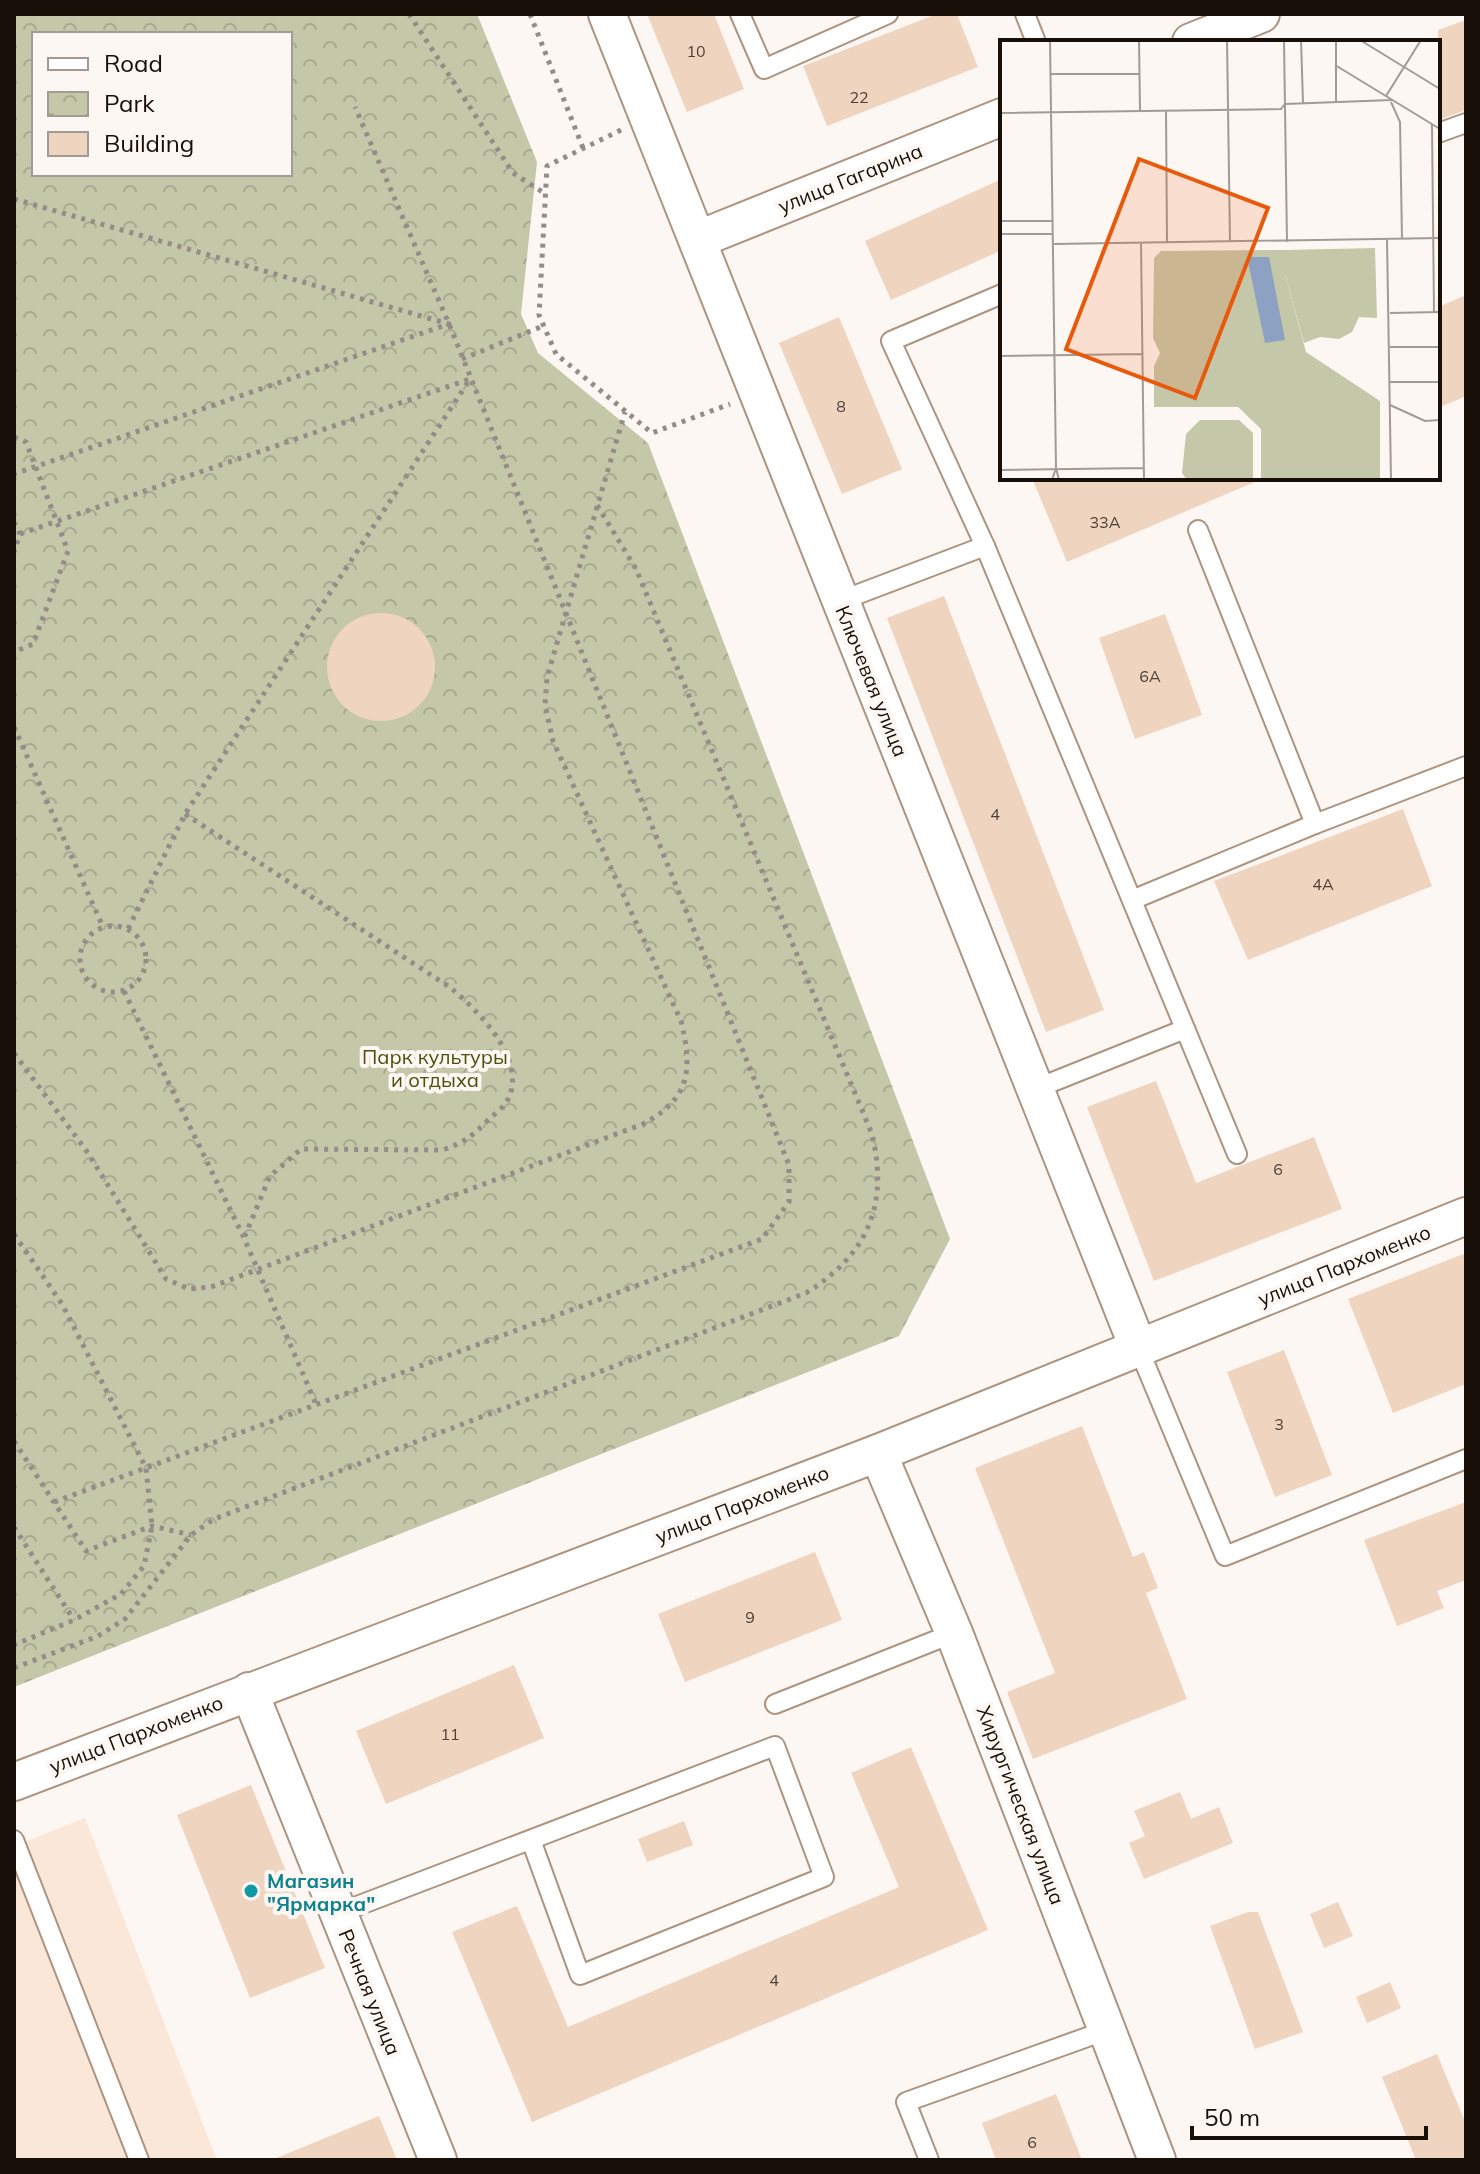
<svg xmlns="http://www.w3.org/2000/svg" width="1480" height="2174" font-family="Mulish,sans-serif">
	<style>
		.built { fill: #fbe7d7 }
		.park { fill: url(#park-crowns); fill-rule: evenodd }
		.building { fill: #efd4c0 }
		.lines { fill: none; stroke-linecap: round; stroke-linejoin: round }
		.service-casing { stroke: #ac9480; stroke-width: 22 }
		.minor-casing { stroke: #ac9480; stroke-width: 40 }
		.path { stroke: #938c87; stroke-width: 5; stroke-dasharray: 4 6; stroke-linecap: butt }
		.service { stroke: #fff; stroke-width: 18 }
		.minor { stroke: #fff; stroke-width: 36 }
		.culture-dot { fill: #0f9aa8; stroke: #fdf7f3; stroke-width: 3 }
		.labels { text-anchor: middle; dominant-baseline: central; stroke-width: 8; stroke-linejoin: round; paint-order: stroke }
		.number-label { font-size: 16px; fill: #4d4036 }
		.street-label { font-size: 20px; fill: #170f08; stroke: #fdf7f3 }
		.park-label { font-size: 20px; fill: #4e4f0c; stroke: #fdf7f3 }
		.culture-label { font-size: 20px; font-weight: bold; fill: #0d838f; stroke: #fdf7f3; text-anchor: start }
		.inset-road { fill: none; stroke: #a19a95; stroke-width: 2 }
		.view { fill: #e8590c; fill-opacity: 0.15; stroke: #e8590c; stroke-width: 4 }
		.inset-edge { fill: none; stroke: #170f08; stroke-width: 4 }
	</style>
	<defs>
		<pattern id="park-crowns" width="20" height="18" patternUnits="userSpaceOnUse" patternTransform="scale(2)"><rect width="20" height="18" fill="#c5c7a9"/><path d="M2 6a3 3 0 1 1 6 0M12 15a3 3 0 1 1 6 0" fill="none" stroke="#a8aa90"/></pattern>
	</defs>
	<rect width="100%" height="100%" fill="#fdf7f3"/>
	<!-- built -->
	<polygon class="built" points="85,1818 217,2160 14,2160 14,1846"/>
	<!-- park -->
	<path class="park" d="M14,14H477L537,162L521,314L538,353L648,443L950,1239L899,1336L14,1687ZM34,34H290V174H34Z"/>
	<!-- building -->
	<g class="building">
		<polygon points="647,14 714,14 744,89 687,112"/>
		<polygon points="937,14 957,14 978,67 827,126 803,66"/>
		<polygon points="1466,20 1466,110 1438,120 1438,30"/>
		<polygon points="1002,179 1002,250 891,300 865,241"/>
		<polygon points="1466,295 1466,396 1438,408 1438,307"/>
		<polygon points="839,317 902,469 842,494 779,343"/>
		<polygon points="1032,478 1264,478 1067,562"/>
		<polygon points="944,596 1104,1010 1046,1032 887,618"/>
		<circle cx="381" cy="667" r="54"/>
		<polygon points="1165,614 1202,715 1135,739 1099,638"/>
		<polygon points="1403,809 1432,886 1248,960 1214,881"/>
		<polygon points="1156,1081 1196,1183 1314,1137 1342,1209 1154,1281 1087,1107"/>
		<polygon points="1466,1253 1466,1384 1393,1413 1348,1299"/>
		<polygon points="1284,1350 1332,1475 1275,1497 1227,1372"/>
		<polygon points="1082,1426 1133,1557 1144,1552 1158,1588 1146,1593 1187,1699 1033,1759 1007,1692 1055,1673 975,1468"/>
		<polygon points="1466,1502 1466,1580 1437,1591 1444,1608 1397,1626 1364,1540"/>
		<polygon points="815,1552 842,1620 685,1682 658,1614"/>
		<polygon points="514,1665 544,1738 386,1804 356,1731"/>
		<polygon points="911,1747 988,1930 532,2122 452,1932 517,1906 568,2027 899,1887 851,1773"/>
		<polygon points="251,1785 325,1968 250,1998 177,1815"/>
		<polygon points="1180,1792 1191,1819 1219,1807 1233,1843 1144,1879 1129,1843 1145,1836 1134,1811"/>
		<polygon points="684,1821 693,1845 647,1862 638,1839"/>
		<polygon points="1338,1902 1353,1936 1324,1948 1310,1914"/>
		<polygon points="1248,1912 1258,1912 1303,2032 1255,2049 1210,1926"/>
		<polygon points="1390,1982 1401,2008 1367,2023 1356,1997"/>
		<polygon points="1437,2054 1466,2124 1466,2160 1416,2160 1382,2077"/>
		<polygon points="1056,2094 1082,2160 996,2160 982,2123"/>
		<polygon points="379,2116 397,2160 274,2160 274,2159"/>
	</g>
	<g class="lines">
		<!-- service casing -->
		<g class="service-casing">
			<g id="service">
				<polyline points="740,14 764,69 888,14"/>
				<polyline points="1025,14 1036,42"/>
				<polyline points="1438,133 1466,123"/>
				<polyline points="1002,294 891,341 985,546 1237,1154"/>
				<polyline points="1198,530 1315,824 1466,766"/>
				<polyline points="840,601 985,546"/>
				<polyline points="1132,900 1315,824"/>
				<polyline points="1035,1089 1185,1029"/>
				<polyline points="1138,1347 1225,1556 1466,1459"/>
				<polyline points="775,1704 954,1633"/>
				<polyline points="14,1840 139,2160"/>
				<polyline points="339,1913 775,1746 824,1877 580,1975 531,1840"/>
				<polyline points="929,2160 906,2102 1107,2030"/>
			</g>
		</g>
		<!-- minor casing -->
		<g class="minor-casing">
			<g id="minor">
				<polyline points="607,14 1138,1347"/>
				<polyline points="1191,42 1261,14"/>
				<polyline points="699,239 1002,117"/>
				<polyline points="878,1453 954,1633 1157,2160"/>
				<polyline points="249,1691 438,2160"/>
				<polyline points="14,1782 878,1453 1466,1216"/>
			</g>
		</g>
		<!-- path -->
		<g class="path">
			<polyline points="409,14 513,173 544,193"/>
			<polyline points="530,14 583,148"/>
			<polyline points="621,130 547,166 539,315 556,354 652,433 730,404"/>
			<polyline points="14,199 449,324 14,474"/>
			<polyline points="462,359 543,326"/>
			<polyline points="14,437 26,442 68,551 33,644 14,652"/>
			<polyline points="14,522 20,534 14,552"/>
			<polyline points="20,534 470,379 185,814 128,929"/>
			<polyline points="14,727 103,927"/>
			<path d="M185,814L451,988C478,1011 531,1062 506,1103C501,1109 494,1115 488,1120C474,1135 462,1144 442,1150L301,1149L270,1176L244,1238"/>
			<circle cx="113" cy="959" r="33"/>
			<polyline points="124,991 244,1238 316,1404"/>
			<path d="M14,1053L88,1153L166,1279L189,1289L211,1287L643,1124C690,1099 693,1070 681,1021L553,741L545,705L547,677L625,412"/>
			<polyline points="14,1234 62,1304 146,1468 152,1526 144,1566 121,1594 74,1620 14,1645"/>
			<polyline points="14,1441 86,1551 152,1526 191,1535"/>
			<polyline points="54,1502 762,1239 789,1202 789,1165 449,324 355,107"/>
			<polyline points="14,1527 74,1620"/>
			<path d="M14,1668L98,1636L125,1619L191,1535L214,1519L806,1293C868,1254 889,1205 872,1134L636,569L597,505"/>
		</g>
		<!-- service -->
		<use href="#service" class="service"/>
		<!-- minor -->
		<use href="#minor" class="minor"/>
	</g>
	<!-- markers -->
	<circle class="culture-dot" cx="251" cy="1891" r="8"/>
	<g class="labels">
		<!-- number labels -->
		<g class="number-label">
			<text x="696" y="51">10</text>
			<text x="859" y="97">22</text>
			<text x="841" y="406">8</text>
			<text x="1105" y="522">33А</text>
			<text x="1150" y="676">6А</text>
			<text x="995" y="814">4</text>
			<text x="1323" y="884">4А</text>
			<text x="1278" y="1169">6</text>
			<text x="1279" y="1424">3</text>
			<text x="750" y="1617">9</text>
			<text x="450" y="1734">11</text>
			<text x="774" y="1980">4</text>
			<text x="1032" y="2142">6</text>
		</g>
		<!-- street labels -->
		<g class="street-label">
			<text transform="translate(850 178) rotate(-22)">улица Гагарина</text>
			<text transform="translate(872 681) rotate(68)">Ключевая улица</text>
			<text transform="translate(1344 1265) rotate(-22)">улица Пархоменко</text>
			<text transform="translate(742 1504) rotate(-21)">улица Пархоменко</text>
			<text transform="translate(136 1734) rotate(-21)">улица Пархоменко</text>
			<text transform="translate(1021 1805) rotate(69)">Хирургическая улица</text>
			<text transform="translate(370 1992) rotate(68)">Речная улица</text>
		</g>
		<!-- park labels -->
		<g class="park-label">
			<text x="435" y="1056">Парк культуры<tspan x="435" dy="23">и отдыха</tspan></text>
		</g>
		<!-- culture labels -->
		<g class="culture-label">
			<text x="267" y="1880">Магазин<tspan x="267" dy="23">"Ярмарка"</tspan></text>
		</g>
	</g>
	<!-- overview -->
	<g transform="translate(1000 40)">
		<rect width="440" height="440" fill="#fdf7f3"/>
		<path d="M285,210V234L306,312L380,361V440H261V389L238,367H154V326L160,313L153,298L154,218L161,211Z" fill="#c5c7a9"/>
		<path d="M375,208L377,278L359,277L352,292L339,299L320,297L304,303L285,234V210ZM200,380H239L253,393V440H187L182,433L186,394Z" fill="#c5c7a9"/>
		<path d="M247,217H269L285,300L265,303Z" fill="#8da2c3"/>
		<path class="inset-road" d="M50,0L56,428M139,0L140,70M227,0L230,202M284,0L287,202M301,0L303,63M336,0V62M360,0L440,49M335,25L440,89M51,34H139M386,56L421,0M391,62L400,82L402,199M166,70L167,202M0,73L281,69L285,64L392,60M432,84L434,272M0,181H53M0,194H53M387,200L391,440M141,202L144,440M54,204L440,198M390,273L440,272M390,307H440M0,316L142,314M390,342H440M390,365L425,381L440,380M0,430L144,428M52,440L56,428L59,440"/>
		<path class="view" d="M139,119L268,168L195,358L66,309Z"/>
		<rect width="440" height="440" class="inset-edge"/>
	</g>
	<!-- border -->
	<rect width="1480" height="2174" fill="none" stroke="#170f08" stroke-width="32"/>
	<!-- legend -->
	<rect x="32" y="32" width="260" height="144" fill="#fdf7f3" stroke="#a19a95" stroke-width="2"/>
	<rect x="48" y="58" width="40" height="12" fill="#ffffff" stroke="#a19a95" stroke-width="2"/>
	<text x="104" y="72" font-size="24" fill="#170f08">Road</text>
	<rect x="48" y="92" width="40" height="24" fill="url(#park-crowns)" stroke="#a19a95" stroke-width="2"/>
	<text x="104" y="112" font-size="24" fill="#170f08">Park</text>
	<rect x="48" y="132" width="40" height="24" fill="#efd4c0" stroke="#a19a95" stroke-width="2"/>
	<text x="104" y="152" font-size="24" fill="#170f08">Building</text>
	<!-- scale -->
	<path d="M1192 2126v12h234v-12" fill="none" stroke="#170f08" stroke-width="4"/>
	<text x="1204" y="2126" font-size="24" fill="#170f08" stroke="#fdf7f3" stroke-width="6" paint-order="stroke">50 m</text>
</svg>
